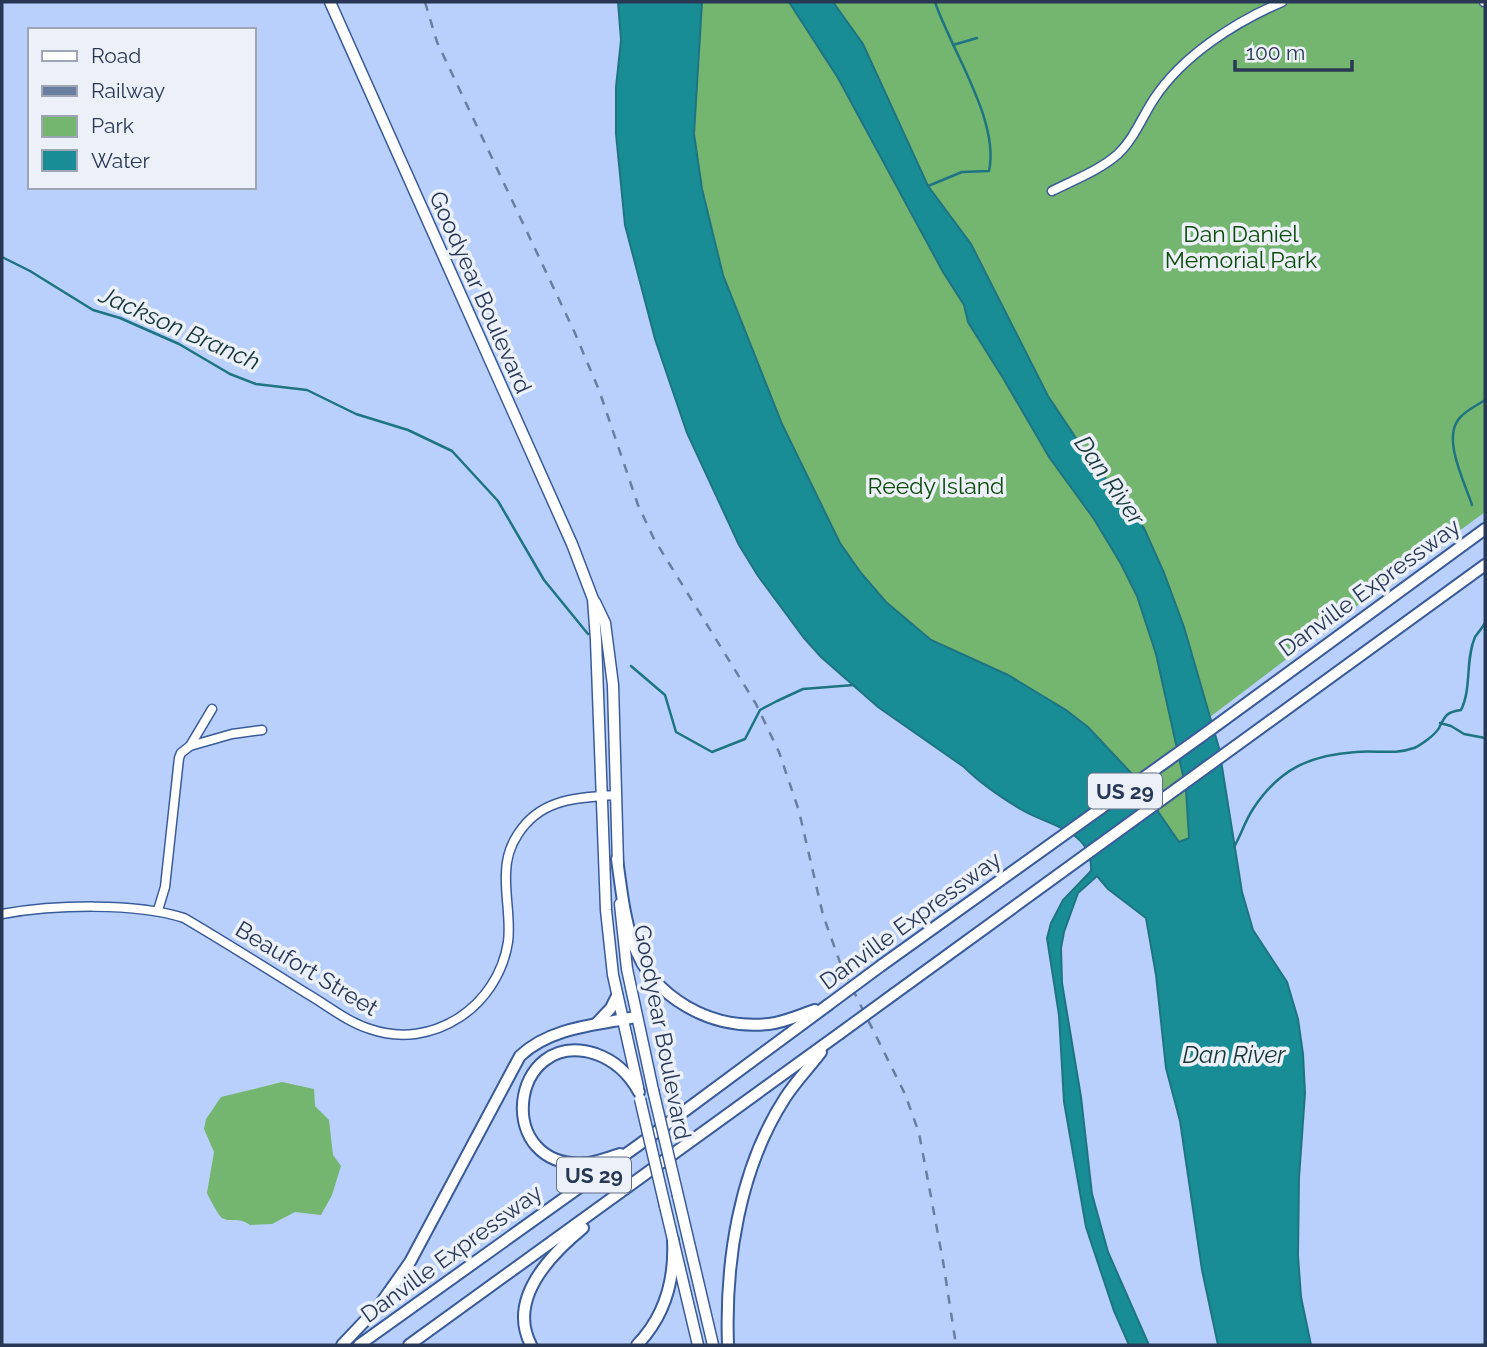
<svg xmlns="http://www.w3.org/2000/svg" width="1487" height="1347" font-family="Raleway,sans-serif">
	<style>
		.green { fill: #74b56f }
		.water { fill: #198d95; stroke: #1e7482; stroke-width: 2 }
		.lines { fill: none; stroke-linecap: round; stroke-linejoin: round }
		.stream { stroke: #1e7482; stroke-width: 2.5 }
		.minor-casing { stroke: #3a5b9a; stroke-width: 11 }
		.major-casing { stroke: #3a5b9a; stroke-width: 13 }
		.highway-casing { stroke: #3a5b9a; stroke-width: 14 }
		.minor { stroke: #fff; stroke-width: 8 }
		.major { stroke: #fff; stroke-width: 10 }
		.highway { stroke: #fff; stroke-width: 10 }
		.rail { stroke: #6a7ea1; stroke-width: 2.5; stroke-dasharray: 9 9; stroke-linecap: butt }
		.major-bridge-casing { stroke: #3a5b9a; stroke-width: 13; stroke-linecap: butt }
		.highway-bridge-casing { stroke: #3a5b9a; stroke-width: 14; stroke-linecap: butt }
		.major-bridge { stroke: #fff; stroke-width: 10 }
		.highway-bridge { stroke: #fff; stroke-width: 10 }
		.labels { text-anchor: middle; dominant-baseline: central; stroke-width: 7; stroke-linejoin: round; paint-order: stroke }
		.shield { fill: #ecf0f8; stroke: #636f85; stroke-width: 2 }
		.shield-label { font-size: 21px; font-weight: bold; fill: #283854 }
		.park-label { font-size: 23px; fill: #0c4b0a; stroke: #ecf0f8 }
		.street-label { font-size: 23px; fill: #283854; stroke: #ecf0f8 }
		.water-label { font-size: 24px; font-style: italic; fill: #163538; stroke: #ecf0f8 }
	</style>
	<rect width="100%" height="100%" fill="#b8d0fb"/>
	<!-- green -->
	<g class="green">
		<polygon points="702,2 789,2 838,78 943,272 964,305 968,322 1003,378 1049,457 1094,519 1121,565 1137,596 1156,654 1186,789 1189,838 1179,842 1132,774 1088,727 1066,710 1008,675 931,640 886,602 861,573 840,543 782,424 723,275 702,188 694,134"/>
		<polygon points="834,2 1485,2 1485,512 1350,611 1206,720 1054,414 927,189 860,40"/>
		<path d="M282,1082L314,1089L315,1106L329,1120L333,1155L341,1166L332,1195L321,1215L295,1212L272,1224L250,1225C237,1216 232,1223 222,1218C219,1216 209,1198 207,1193L214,1152L204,1129L206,1119L221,1097Z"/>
	</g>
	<!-- water -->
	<path class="water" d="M618,2H702L694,134L702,189L723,275L782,424L840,543L861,573L886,602L931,640L1008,675L1066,710L1088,727L1132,774L1179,842L1189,838L1186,789L1156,654L1137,596L1121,564L1094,519L1049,457L1003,378L968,322L964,305L943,272L838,78L789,2H833L863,44L928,186L971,244L1048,396L1088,456L1144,528L1164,573L1184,627L1219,748L1242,892L1253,930L1287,982L1298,1019L1303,1054L1305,1093L1299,1178L1298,1255L1301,1297L1311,1345H1218L1202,1270L1180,1121L1166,1068L1156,975L1146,918L1108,889L1097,876L1078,893L1064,932L1061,948L1062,983L1081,1097L1092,1194L1108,1252L1149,1345H1129L1114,1311L1086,1227L1064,1102L1059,1015L1047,938L1051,923L1063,900L1091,871C1093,830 1049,826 1022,810C1002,798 981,784 964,767L878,707L821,657L804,638L758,576L739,545L687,433L655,339L625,225L616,134V87L621,40Z"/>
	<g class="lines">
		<!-- stream -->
		<g class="stream">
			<polyline points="953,45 977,38"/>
			<path d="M928,186L962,172L989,171C1000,121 951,50 935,2"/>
			<polyline points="2,257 30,271 93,310 120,318 179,344 230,374 256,384 307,390 356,414 408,430 452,451 498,501 544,580 588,634"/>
			<path d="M1472,505C1465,483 1443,441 1458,420C1464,411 1476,406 1485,400"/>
			<polyline points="631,666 665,695 676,732 712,752 745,739 760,710 777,701 803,689 854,685"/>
			<polyline points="1440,723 1451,726 1464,734 1485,738"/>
			<path d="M1234,847C1241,835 1245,821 1253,809C1279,769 1310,755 1356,752C1375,750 1395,755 1414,748C1421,745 1435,735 1439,728C1445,716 1446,712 1461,710C1472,688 1465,660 1475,637C1478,633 1482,628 1485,623"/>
		</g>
		<!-- minor casing -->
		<g class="minor-casing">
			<g id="minor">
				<polyline points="1484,2 1485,2"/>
				<path d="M1052,191C1074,180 1100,170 1118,154C1134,139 1142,117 1154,99C1182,56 1235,22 1282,2"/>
				<polyline points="190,746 232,734 262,730"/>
				<polyline points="158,910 165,887 179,758 181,753 190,746 212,709"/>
				<path d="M2,914C53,905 135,902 184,918C225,942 266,968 306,993C327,1005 347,1022 370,1029C433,1051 498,1006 508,942C511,920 505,897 506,874C506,859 510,846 518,834C541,798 577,798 616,795"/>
			</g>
		</g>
		<!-- major casing -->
		<g class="major-casing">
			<g id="major">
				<polyline points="330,2 572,544 593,599 596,640 606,910 613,975 638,1087"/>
				<polyline points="595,602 605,623 613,685 618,864"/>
				<polyline points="620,904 627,969 653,1090"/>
				<polyline points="678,1196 713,1345"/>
				<polyline points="665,1206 698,1345"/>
			</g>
		</g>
		<!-- highway casing -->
		<g class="highway-casing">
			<g id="highway">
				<path d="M617,859C621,887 624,917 633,943C653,999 712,1030 769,1024C785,1022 800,1015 815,1010"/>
				<polyline points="882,965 1206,733 1485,529"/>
				<polyline points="894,994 1485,565"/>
				<polyline points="596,1024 611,1008 617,996"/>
				<path d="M620,1154C610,1157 600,1161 589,1163C491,1173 509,1026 596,1054C616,1061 629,1074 639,1092"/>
				<path d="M342,1345L379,1306L410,1262L520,1056C551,1027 596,1025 636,1017"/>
				<polyline points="359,1345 640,1144 828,1005"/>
				<polyline points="409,1345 839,1034"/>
				<path d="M531,1345C507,1299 550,1255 583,1228"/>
				<path d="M637,1345C665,1316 675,1279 673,1240"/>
				<path d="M728,1345C725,1262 739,1169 785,1098C795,1082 809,1068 821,1052"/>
			</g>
		</g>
		<!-- minor -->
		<use href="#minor" class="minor"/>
		<!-- major -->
		<use href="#major" class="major"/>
		<!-- highway -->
		<use href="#highway" class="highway"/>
		<!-- rail -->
		<polyline class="rail" points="425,2 437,42 574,331 599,390 638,505 654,539 756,704 779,752 799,811 823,915 842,968 905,1094 919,1133 943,1261 956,1345"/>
		<!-- major-bridge casing -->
		<g class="major-bridge-casing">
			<g id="major-bridge">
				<polyline points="653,1090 678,1196"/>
				<polyline points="640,1099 665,1206"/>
			</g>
		</g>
		<!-- highway-bridge casing -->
		<g class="highway-bridge-casing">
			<g id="highway-bridge">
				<polyline points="828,1005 882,965"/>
				<polyline points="839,1034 894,994"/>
			</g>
		</g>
		<!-- major-bridge -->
		<use href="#major-bridge" class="major-bridge"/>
		<!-- highway-bridge -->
		<use href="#highway-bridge" class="highway-bridge"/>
	</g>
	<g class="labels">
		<!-- shield labels -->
		<g class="shield">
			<rect x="1088" y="773.5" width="74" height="35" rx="5"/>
			<rect x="557" y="1157.5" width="74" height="35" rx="5"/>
		</g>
		<g class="shield-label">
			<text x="1125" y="791">US 29</text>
			<text x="594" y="1175">US 29</text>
		</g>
		<!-- park labels -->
		<g class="park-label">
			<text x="1241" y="233">Dan Daniel<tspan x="1241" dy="26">Memorial Park</tspan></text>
			<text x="936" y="485">Reedy Island</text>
		</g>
		<!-- street labels -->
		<g class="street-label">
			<text transform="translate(481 292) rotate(66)">Goodyear Boulevard</text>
			<text transform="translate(1369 587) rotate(-36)">Danville Expressway</text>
			<text transform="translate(910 920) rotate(-36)">Danville Expressway</text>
			<text transform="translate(307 968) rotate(31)">Beaufort Street</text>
			<text transform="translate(663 1032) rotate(79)">Goodyear Boulevard</text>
			<text transform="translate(451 1253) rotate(-36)">Danville Expressway</text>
		</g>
		<!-- water labels -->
		<g class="water-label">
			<text transform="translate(180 328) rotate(24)">Jackson Branch</text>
			<text transform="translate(1110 480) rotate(55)">Dan River</text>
			<text x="1234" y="1054">Dan River</text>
		</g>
	</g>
	<!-- border -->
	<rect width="1487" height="1347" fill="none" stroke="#283854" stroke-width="7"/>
	<!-- legend -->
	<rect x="28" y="28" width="228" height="161" fill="#ecf0f8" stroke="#9ea6b6" stroke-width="2"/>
	<rect x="42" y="51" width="35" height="10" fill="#ffffff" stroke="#9ea6b6" stroke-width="2"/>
	<text x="91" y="63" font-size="21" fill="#283854">Road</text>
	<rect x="42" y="86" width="35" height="10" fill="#6a7ea1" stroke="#9ea6b6" stroke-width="2"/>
	<text x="91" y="98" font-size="21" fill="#283854">Railway</text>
	<rect x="42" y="116" width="35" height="21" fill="#74b56f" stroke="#9ea6b6" stroke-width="2"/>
	<text x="91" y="133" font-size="21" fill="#283854">Park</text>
	<rect x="42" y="150" width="35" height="21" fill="#198d95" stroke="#9ea6b6" stroke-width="2"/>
	<text x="91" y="168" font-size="21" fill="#283854">Water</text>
	<!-- scale -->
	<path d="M1235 60v10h117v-10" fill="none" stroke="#283854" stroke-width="3.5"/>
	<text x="1246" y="60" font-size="21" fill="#283854" stroke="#ecf0f8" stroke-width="5" paint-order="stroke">100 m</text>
</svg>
